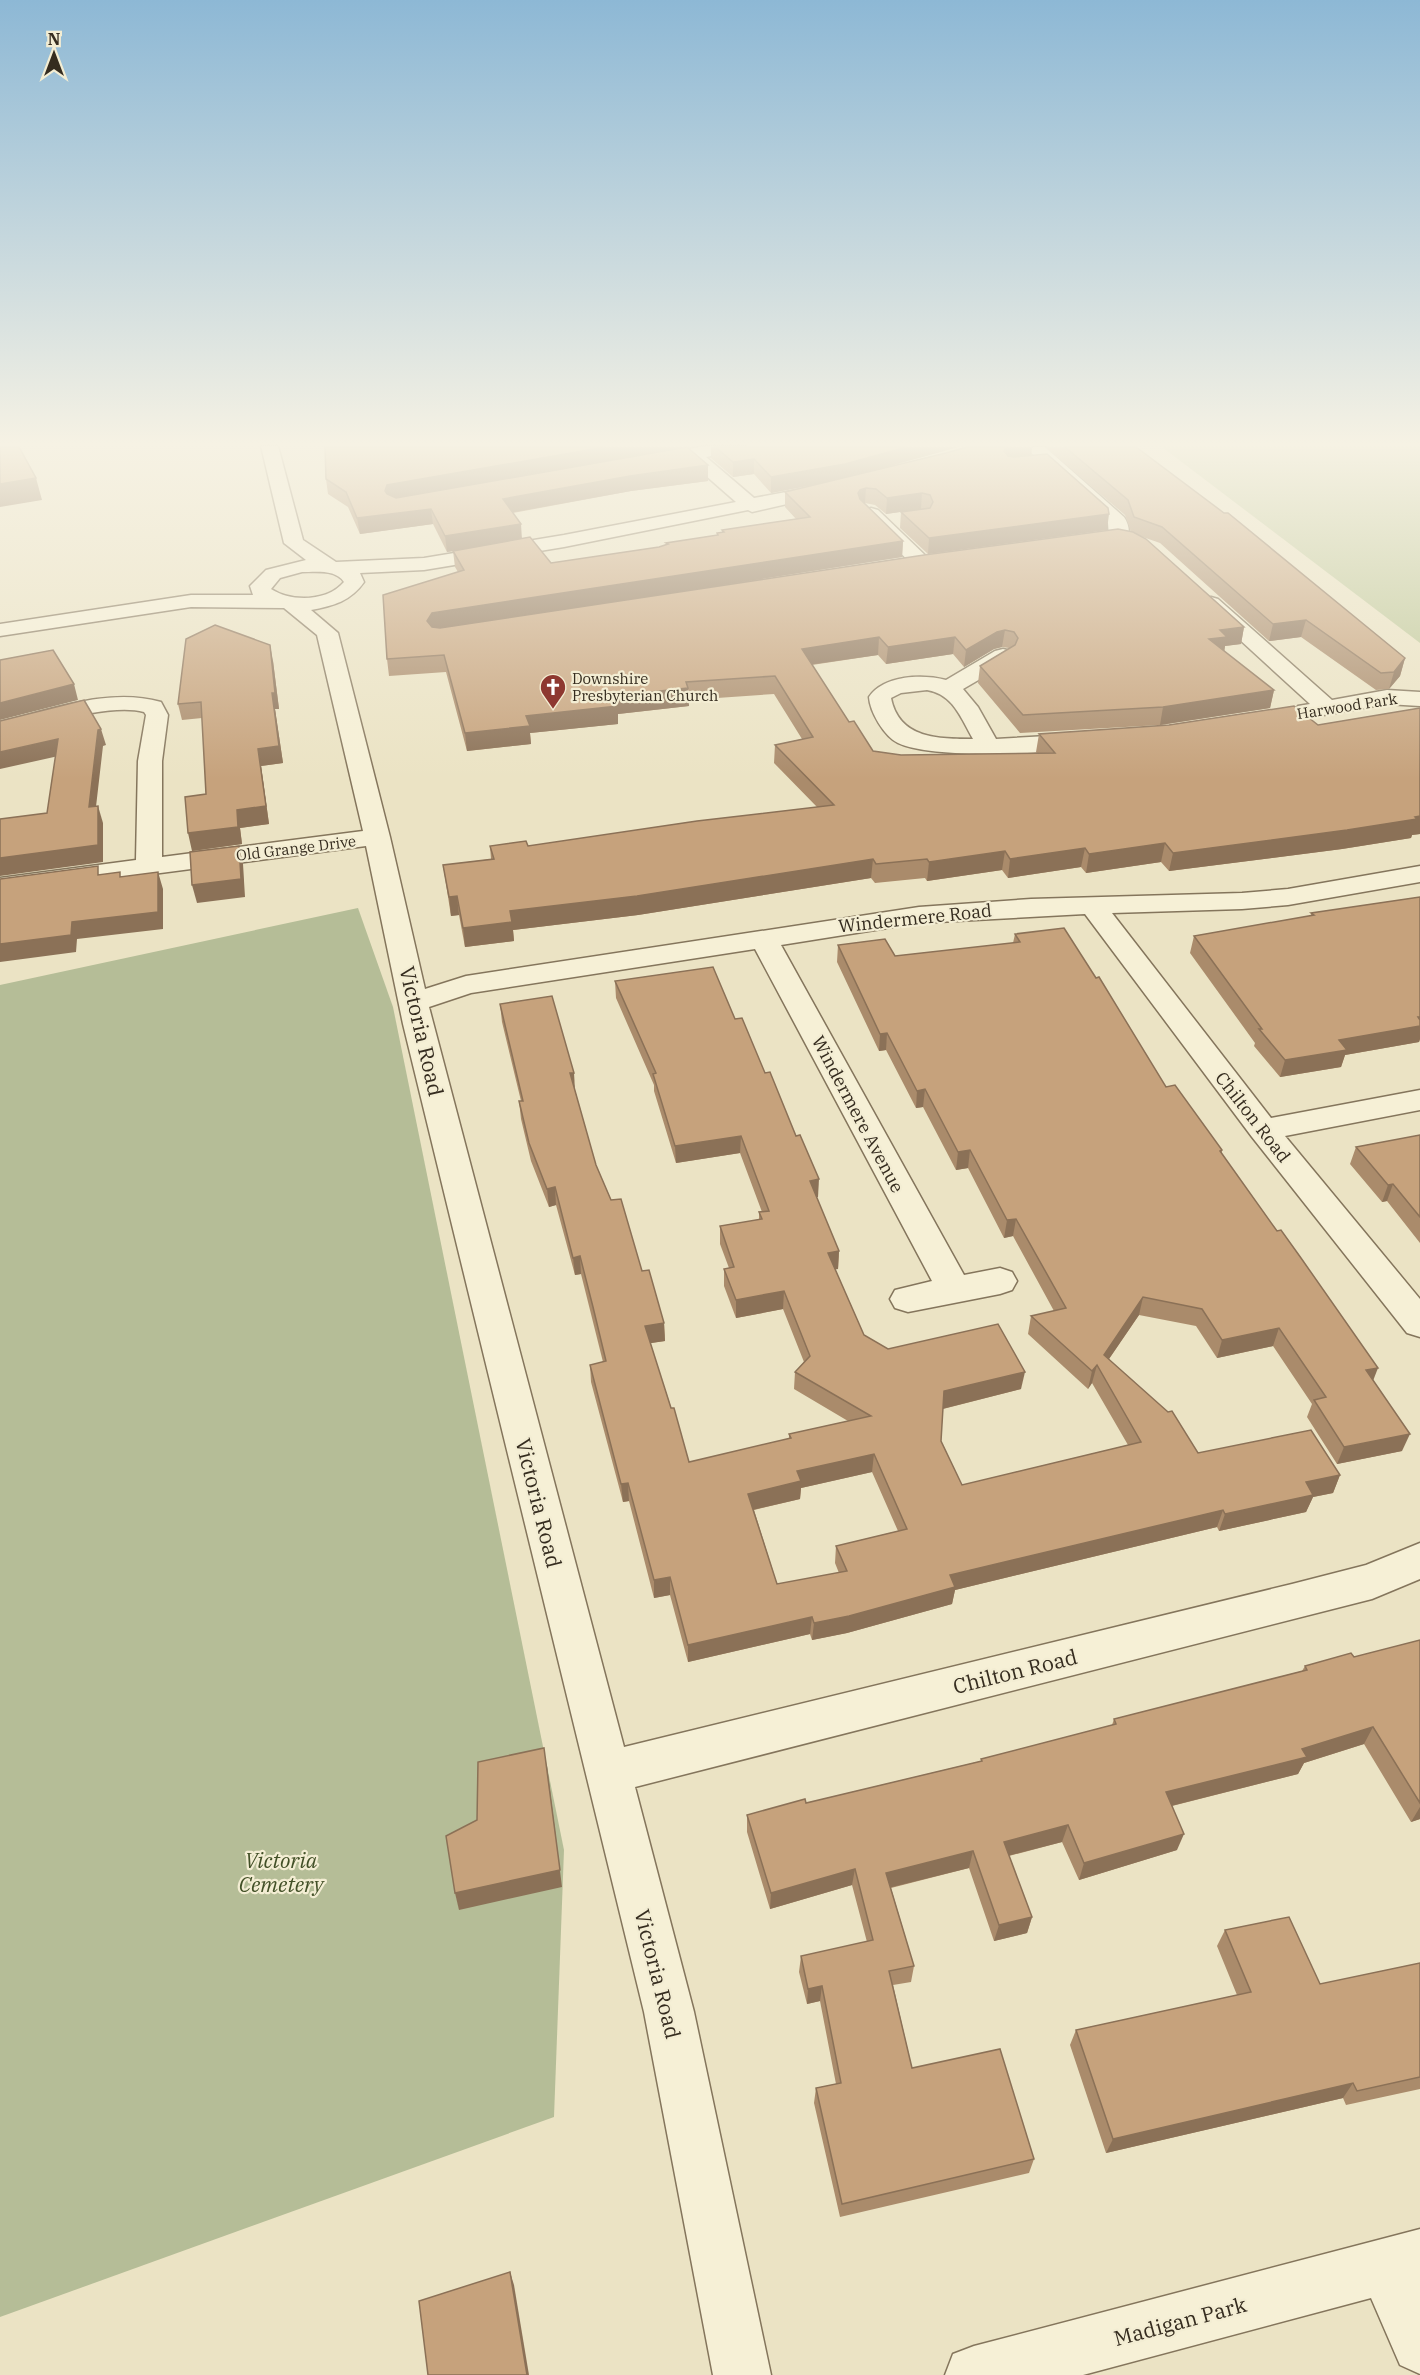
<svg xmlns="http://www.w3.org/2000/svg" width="1420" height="2375" font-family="'IBM Plex Serif',serif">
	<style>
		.green { fill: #bec899 }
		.cemetery { fill: #b5bd97 }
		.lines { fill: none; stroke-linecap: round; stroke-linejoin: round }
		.minor-casing { stroke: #84755c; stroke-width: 3 }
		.minor { fill: #f6f0d6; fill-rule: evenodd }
		.wall { fill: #aa8b6b; fill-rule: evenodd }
		.shaded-wall { fill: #8b7157 }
		.building { fill: #c6a27c; stroke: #8b7157; stroke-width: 1.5; fill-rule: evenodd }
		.labels { text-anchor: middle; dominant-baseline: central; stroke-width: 4.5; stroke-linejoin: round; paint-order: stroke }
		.far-poi-label { font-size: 15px; fill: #352c1f; stroke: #f3edd3; text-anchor: start }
		.far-street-label { font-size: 15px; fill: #352c1f; stroke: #f3edd3 }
		.street-label { font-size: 18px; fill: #352c1f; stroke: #f3edd3 }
		.near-street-label { font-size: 21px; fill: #352c1f; stroke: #f3edd3 }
		.near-park-label { font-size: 21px; font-style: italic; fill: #425027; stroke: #f3edd3 }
	</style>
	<rect width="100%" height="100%" fill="#ebe3c4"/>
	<!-- green -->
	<polygon class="green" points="1162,447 1420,447 1420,643"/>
	<!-- cemetery -->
	<polygon class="cemetery" points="358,908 393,1007 564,1850 554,2117 0,2317 0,985"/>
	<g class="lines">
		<!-- minor casing -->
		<g class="minor-casing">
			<g id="minor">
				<path d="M261,446H278L303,540L336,562L424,558L564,535L736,502L688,460L651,466L645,465L642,461L645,457L651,456L705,446H746L744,450L706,457L754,498L829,484L835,485L838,489L835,493L752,512L748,510L564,547L424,570L360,573L364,582C351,601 333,606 311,610L338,633L390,837L425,989L466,976L919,907L1031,899L1242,893L1288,889L1420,866V882L1288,905L1242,909L1112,913L1271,1118L1420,1090V1110L1285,1136L1420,1299V1337L1407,1333L1252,1137L1085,914L919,923L781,945L964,1275L1000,1268L1012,1272L1017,1281L1012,1290L1000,1294L908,1312L895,1308L890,1299L895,1290L932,1281L755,949L471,993L429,1007L624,1747L1292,1584L1366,1565L1420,1543V1579L1372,1599L635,1787L694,2012L771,2375H713L644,2012L403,1024L366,846L0,894V878L136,860L138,761L146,715L144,712C109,702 36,727 0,736V722C52,710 108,687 161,702L168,715L162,761V857L363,831L317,635L284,608L191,607L0,636V624L191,595H253L250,586L266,570L306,560L284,543ZM302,572C315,572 336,569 344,582C327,602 291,602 271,589L280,578Z"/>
				<path d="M1033,447H1045L1124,517C1129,524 1131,534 1126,542H1112L1109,538L1108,523L1033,455L1030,451Z"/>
				<polygon points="871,508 878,510 929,559 932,563 929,567 915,567 864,518 862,514 864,510"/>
				<polygon points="1211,597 1218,599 1332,700 1387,690 1420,692 1420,706 1387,704 1306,718 1298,716 1295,711 1298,706 1310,704 1204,607 1201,603 1204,599"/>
				<path d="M1003,649L1011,651L1014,656L1011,661L963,689L978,707L996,739L1083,734L1091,736L1095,741L1091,746C1054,755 931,759 898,743C884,736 870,712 869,697C884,675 922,674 946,680L995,651ZM927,690C953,694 961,718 973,739C939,739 899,739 891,698L901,693Z"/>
				<polygon points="1420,2229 1420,2374 1400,2365 1371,2298 1083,2375 945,2375 953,2354 974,2346"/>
			</g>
		</g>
		<!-- minor -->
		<use href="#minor" class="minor"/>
	</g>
	<!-- wall -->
	<g class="wall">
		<polygon points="325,447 690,447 589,464 708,465 708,481 631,491 513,513 522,539 551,563 659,547 666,545 666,543 717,535 717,533 722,532 722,530 796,519 785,507 785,492 818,484 771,493 754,474 733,477 711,458 711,447 958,447 875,470 946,453 967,447 1032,447 1031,455 1107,530 928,554 900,528 901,512 921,509 886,514 875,505 865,503 864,503 903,541 902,557 610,603 1131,532 1125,515 1045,447 1136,447 1405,658 1400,676 1389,689 1376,690 1301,637 1269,641 1160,543 1140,536 1244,627 1241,644 1225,646 1224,651 1274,690 1270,708 1160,725 1020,733 978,683 980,666 1009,648 1002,647 994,649 964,667 953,654 886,664 878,655 812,665 849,722 873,751 901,755 1037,753 1036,752 1039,734 1318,725 1420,708 1420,834 1412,835 1411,838 1342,849 1169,871 1161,862 1086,873 1081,867 1008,878 1002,870 927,881 925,878 875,883 871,878 638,915 513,930 514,941 465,947 459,915 451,916 443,865 491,859 490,846 528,846 817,807 774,763 775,745 802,739 774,694 688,700 689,706 618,714 618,724 530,733 531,744 467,751 446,672 389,676 387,659 458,572 455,567 453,551 447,552 433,524 360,534 348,507 328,494 326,479"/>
		<polygon points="273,661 279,709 275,709 283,763 261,766 269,824 240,828 242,844 192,851 206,794 202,718 182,720 178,704"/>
		<polygon points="1420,897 1420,1039 1419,1042 1345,1055 1341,1067 1280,1077 1254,1046 1255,1043 1190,953 1194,936 1311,916 1311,913"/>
		<path d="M1015,934L1166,1087L1222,1150V1154L1373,1380L1402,1451L1337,1464L1307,1417L1312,1404L1273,1346L1217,1358L1196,1326L1139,1315L1109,1359L1198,1453L1340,1475L1333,1493L1313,1497L1306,1512L1219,1531L1217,1527L955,1590L952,1604L847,1633L812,1640L810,1634L688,1662L670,1595L654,1598L629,1501L623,1502L591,1382L590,1365L603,1362L581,1274L575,1275L556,1205L549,1207L531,1161L521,1119L519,1101H521L502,1022L500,1004L575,1090L596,1165L642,1271L664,1323L665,1341L650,1343L689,1462L789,1439V1434L848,1421L794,1389L795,1372L804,1362L783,1309L736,1318L724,1286V1269L729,1268L720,1244V1226L759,1220V1212H762L740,1153L676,1163L654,1091V1085L616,998L615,981L735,1019L818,1197H816L839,1251L838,1269H835L864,1335L888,1349L1021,1389L943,1409L941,1441L962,1485L1128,1445L1092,1383L1088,1389L1028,1334L1031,1316L1054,1311L1013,1236L1004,1238L968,1168L956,1170L923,1107L916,1108L886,1050L879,1051L837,962L838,945L895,956L1013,943ZM872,1472L898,1531L836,1546L835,1563L839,1573L777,1584L754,1510L800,1499L801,1488Z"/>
		<polygon points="1420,1135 1420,1243 1387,1201 1382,1202 1350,1164 1356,1147"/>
		<polygon points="1420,1640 1420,1819 1411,1822 1364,1744 1304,1763 1298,1774 1172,1806 1177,1850 1079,1880 1062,1842 1009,1856 1032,1917 1027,1933 994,1941 969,1868 891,1888 914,1966 911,1982 893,1985 912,2068 1034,2159 1029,2173 840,2217 814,2103 816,2088 836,2084 820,2001 807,2004 799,1972 801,1956 867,1942 852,1885 770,1909 747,1832 747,1815 806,1803 981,1761 981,1759 1112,1725 1114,1719 1302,1671 1305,1666 1354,1657"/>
		<polygon points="1225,1930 1320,1984 1420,1963 1420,2089 1346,2105 1343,2098 1106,2153 1070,2045 1076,2030 1237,1995 1217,1946"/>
	</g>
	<!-- shaded-wall -->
	<g class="shaded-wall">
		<polygon points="605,447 690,447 389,500 385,491 387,485"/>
		<polygon points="907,447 958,447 844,479 771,493 771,477"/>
		<polygon points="1007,447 1032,447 1031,455 1007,459 1004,451"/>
		<polygon points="754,459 754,474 733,477 733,462"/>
		<polygon points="708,465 708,481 631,491 504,514 503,499 630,476"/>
		<polygon points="36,478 42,500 0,507 0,484"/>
		<polygon points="866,488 865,503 859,505 858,493 860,490"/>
		<polygon points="922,493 921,509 886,514 887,498"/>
		<polygon points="431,509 433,524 360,534 357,518"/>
		<polygon points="1109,514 1107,530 928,554 929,538"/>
		<polygon points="521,524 522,540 447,552 445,536"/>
		<polygon points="903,541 902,557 434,630 427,621 432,613"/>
		<polygon points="1306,620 1301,637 1269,641 1273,624"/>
		<polygon points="1244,627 1241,644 1225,646 1224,654 1209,639 1220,630"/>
		<polygon points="1005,630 1002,647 994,649 964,667 966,650 997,632"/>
		<polygon points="879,637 878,655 801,666 802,649"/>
		<polygon points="955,637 953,654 886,664 888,647"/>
		<polygon points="270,645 273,661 279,709 275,709 283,763 261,766 269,824 240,828 242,844 192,851 188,833 237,810 258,749 272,693"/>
		<polygon points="1405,658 1400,676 1389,689 1394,672"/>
		<polygon points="74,684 78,700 0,720 0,703"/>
		<polygon points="688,688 689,706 618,714 618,724 530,733 531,744 467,751 465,733 526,716 614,696"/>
		<polygon points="1274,690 1270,708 1160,725 1163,707"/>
		<polygon points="101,729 106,745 103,746 94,824 89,807 98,730"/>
		<polygon points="58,739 63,755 0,769 0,752"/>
		<polygon points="98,806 103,823 103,862 0,876 0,858"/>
		<polygon points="1420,816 1420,834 1412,835 1411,838 1342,849 1169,871 1173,853"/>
		<polygon points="1165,843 1161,862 1086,873 1089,854"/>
		<polygon points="239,846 243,864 245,897 197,903 192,885"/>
		<polygon points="1085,848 1081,867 1008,878 1010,859"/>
		<polygon points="1005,851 1002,870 927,881 929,862"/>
		<polygon points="873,859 871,878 638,915 513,930 514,941 465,947 463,928 510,911"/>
		<polygon points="158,872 163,889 163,929 77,939 76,952 0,962 0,944"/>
		<polygon points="457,896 459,915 451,916 449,897"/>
		<polygon points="1420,1017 1420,1039 1419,1042 1345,1055 1341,1067 1280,1077 1285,1060 1339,1040"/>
		<polygon points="887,1033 886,1050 879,1051 880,1034"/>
		<polygon points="570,1073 574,1073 575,1090"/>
		<polygon points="925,1089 923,1107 916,1108 917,1091"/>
		<polygon points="741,1136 740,1153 676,1163 675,1146"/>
		<polygon points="970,1150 968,1168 956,1170 958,1152"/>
		<polygon points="819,1179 818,1197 809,1198 810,1181"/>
		<polygon points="1393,1184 1387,1201 1382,1202 1388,1185"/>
		<polygon points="555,1187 556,1205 549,1207 547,1189"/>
		<polygon points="1016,1219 1013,1236 1004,1238 1007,1220"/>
		<polygon points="839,1251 838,1269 827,1271 828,1253"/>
		<polygon points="580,1256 581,1274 575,1275 573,1258"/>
		<polygon points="784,1291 783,1309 736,1318 736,1300"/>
		<polygon points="1143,1297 1139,1315 1100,1372 1104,1355"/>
		<polygon points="664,1323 665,1341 645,1344 645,1326"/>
		<polygon points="1279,1328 1273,1346 1217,1358 1222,1340"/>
		<polygon points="1097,1365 1092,1383 1088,1389 1092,1371"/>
		<polygon points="1378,1368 1371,1386 1366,1370"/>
		<polygon points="1025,1372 1021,1389 942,1409 944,1391"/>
		<polygon points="1410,1434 1402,1451 1337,1464 1344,1447"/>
		<polygon points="874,1454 872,1472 801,1488 800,1499 748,1511 748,1494 797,1471"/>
		<polygon points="1340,1475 1333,1493 1313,1497 1306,1512 1219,1531 1225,1514 1306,1482"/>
		<polygon points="628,1483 629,1501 623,1502 621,1484"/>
		<polygon points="1223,1510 1217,1527 955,1590 952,1604 847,1633 812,1640 814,1623 950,1575"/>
		<polygon points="670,1577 670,1595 654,1598 654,1580"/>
		<polygon points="812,1617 810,1634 688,1662 688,1645"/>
		<polygon points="1373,1727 1364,1744 1304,1763 1298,1774 1159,1809 1166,1792"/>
		<polygon points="547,1766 562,1887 459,1910 455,1893"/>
		<polygon points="1420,1807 1420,1819 1411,1822"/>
		<polygon points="1068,1825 1062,1842 999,1858 1004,1842"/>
		<polygon points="1184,1834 1177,1850 1079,1880 1084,1863"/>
		<polygon points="973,1851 969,1868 884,1889 886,1873"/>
		<polygon points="855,1869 852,1885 770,1909 771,1893"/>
		<polygon points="1032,1917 1027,1933 994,1941 999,1925"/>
		<polygon points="822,1986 820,2001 807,2004 808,1989"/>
		<polygon points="1353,2083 1343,2098 1106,2153 1113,2139"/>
		<polygon points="510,2272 514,2285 529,2375 527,2375"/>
	</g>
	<!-- building -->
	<g class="building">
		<polygon points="0,447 19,447 36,478 0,484"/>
		<polygon points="325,447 605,447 387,485 385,491 387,494 396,498 687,447 708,465 630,476 503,499 521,524 445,536 431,509 357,518 346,492 326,479"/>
		<polygon points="715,447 907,447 845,464 771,477 754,459 733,462"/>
		<polygon points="967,447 1007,447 1004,451 1008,456 1014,457 1047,454 1108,508 1109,514 929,538 901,512 930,508 933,502 930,495 922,493 887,498 876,489 866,488 860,490 858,493 860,499 903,541 432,613 427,621 432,627 440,628 924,555 1118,529 1133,532 1146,539 1244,627 1220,630 1227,637 1209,639 1274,690 1163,707 1023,715 980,666 1015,645 1018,638 1014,632 1005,630 997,632 966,650 955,637 888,647 879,637 802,649 849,722 854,721 873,751 901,755 1055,753 1039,734 1169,725 1294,706 1318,725 1420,708 1420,816 1415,817 1417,819 1347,830 1173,853 1165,843 1089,854 1085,848 1010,859 1005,851 929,862 927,859 876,864 873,859 637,896 510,911 512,922 463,928 457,896 449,897 443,865 494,859 490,846 526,841 528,846 697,821 834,805 775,745 813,737 775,676 686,682 688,688 614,696 618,706 526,716 530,726 465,733 444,655 387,659 383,595 464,570 453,551 530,537 551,563 659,547 668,544 666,543 718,535 717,533 724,532 722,530 810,517 785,492 946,453"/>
		<polygon points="1065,447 1136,447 1224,513 1228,513 1405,658 1394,672 1381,673 1306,620 1273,624 1162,527 1134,517 1128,500"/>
		<polygon points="215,625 270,645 275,693 272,693 279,746 258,749 266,806 237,810 238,827 188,833 185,797 206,794 201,702 178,704 186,639"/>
		<polygon points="53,650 74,684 0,703 0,660"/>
		<polygon points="84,700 101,729 98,730 89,807 98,806 98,845 0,858 0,819 47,813 58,739 0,752 0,721"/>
		<polygon points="239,846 241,879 192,885 190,852"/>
		<polygon points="98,866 98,875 120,872 120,877 158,872 158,912 72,922 71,935 0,944 0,879"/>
		<polygon points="1420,897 1420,1017 1418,1017 1420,1020 1420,1026 1339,1040 1347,1050 1285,1060 1259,1029 1262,1029 1194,936 1314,915 1311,913"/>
		<path d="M1064,928L1096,978L1099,977L1166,1087L1175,1085L1222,1150L1220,1151L1277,1231L1281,1230L1301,1258L1378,1368L1366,1370L1410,1434L1344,1447L1314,1400L1326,1397L1279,1328L1222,1340L1202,1309L1143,1297L1104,1355L1168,1412L1172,1411L1198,1453L1311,1430L1340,1475L1306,1482L1313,1495L1225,1514L1223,1510L950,1575L955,1587L849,1616L814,1623L812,1617L688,1645L670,1577L654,1580L628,1483L621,1484L590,1365L606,1361L593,1307L580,1256L573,1258L555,1187L547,1189L529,1143L519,1101H523L500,1004L552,996L574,1073H570L596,1165L611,1200L621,1199L642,1271L649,1270L664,1323L645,1326L671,1408H674L689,1462L791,1438L789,1434L871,1416L795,1372L810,1356L784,1291L736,1300L724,1269L734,1267L720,1226L762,1219L759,1212L769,1211L741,1136L675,1146L653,1074L656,1073L615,981L713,967L735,1019L742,1018L765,1073L770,1072L796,1136L800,1135L819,1179L810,1181L839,1251L828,1253L864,1335L888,1349L998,1324L1025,1372L944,1391L941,1441L962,1485L1141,1442L1097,1365L1092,1371L1031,1316L1066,1308L1016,1219L1007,1220L970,1150L958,1152L925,1089L917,1091L887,1033L880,1034L838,945L885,939L895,956L1020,942L1015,934ZM874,1454L907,1529L836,1546L847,1571L777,1584L748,1494L801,1481L797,1471Z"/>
		<polygon points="1420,1135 1420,1217 1393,1184 1388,1185 1356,1147"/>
		<polygon points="1420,1640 1420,1803 1373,1727 1302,1749 1307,1757 1166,1792 1184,1834 1084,1863 1068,1825 1004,1842 1032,1917 999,1925 973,1851 886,1873 914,1966 889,1971 912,2068 1000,2049 1034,2159 842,2204 816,2088 841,2083 822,1986 808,1989 801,1956 873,1940 855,1869 771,1893 747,1815 805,1799 806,1803 982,1761 981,1759 1116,1724 1114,1719 1307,1670 1305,1666 1351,1653 1354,1657"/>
		<polygon points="544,1748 560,1870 455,1893 446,1836 477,1820 478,1762"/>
		<polygon points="1289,1917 1320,1984 1420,1963 1420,2077 1357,2091 1353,2083 1113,2139 1076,2030 1251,1992 1225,1930"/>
		<polygon points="510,2272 527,2375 428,2375 419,2301"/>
	</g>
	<!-- sky -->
	<linearGradient id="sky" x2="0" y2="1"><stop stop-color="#8db8d5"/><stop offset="0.57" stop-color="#f6f2e4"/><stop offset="1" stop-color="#f6f2e4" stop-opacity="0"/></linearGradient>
	<rect width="1420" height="779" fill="url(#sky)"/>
	<!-- icons -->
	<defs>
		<g id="church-pin" transform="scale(1.35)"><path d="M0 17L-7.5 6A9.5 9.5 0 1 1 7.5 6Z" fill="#8e3830" stroke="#f3edd3"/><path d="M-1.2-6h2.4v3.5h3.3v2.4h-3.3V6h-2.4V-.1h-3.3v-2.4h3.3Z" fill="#fff"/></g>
	</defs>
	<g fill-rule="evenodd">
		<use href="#church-pin" x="553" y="687"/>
	</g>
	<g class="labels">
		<!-- far-poi labels -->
		<g class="far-poi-label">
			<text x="572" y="678">Downshire<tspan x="572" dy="17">Presbyterian Church</tspan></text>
		</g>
		<!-- far-street labels -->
		<g class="far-street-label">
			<text transform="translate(1347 706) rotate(-9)">Harwood Park</text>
			<text transform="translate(296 848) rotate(-7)">Old Grange Drive</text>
		</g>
		<!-- street labels -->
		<g class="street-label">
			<text transform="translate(915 918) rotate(-6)">Windermere Road</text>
			<text transform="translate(858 1114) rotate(62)">Windermere Avenue</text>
			<text transform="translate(1253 1117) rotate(52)">Chilton Road</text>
		</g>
		<!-- near-street labels -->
		<g class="near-street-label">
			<text transform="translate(422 1031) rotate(77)">Victoria Road</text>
			<text transform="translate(539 1503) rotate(76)">Victoria Road</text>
			<text transform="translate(1015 1671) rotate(-14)">Chilton Road</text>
			<text transform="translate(658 1974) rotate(76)">Victoria Road</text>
			<text transform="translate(1180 2321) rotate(-15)">Madigan Park</text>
		</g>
		<!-- near-park labels -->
		<g class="near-park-label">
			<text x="281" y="1860">Victoria<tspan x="281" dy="24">Cemetery</tspan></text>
		</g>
	</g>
	<!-- north arrow -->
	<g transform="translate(54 54)" stroke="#f3edd3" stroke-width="4.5" paint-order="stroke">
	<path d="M0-4.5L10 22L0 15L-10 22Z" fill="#352c1f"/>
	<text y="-9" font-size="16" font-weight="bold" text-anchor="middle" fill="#352c1f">N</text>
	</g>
</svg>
